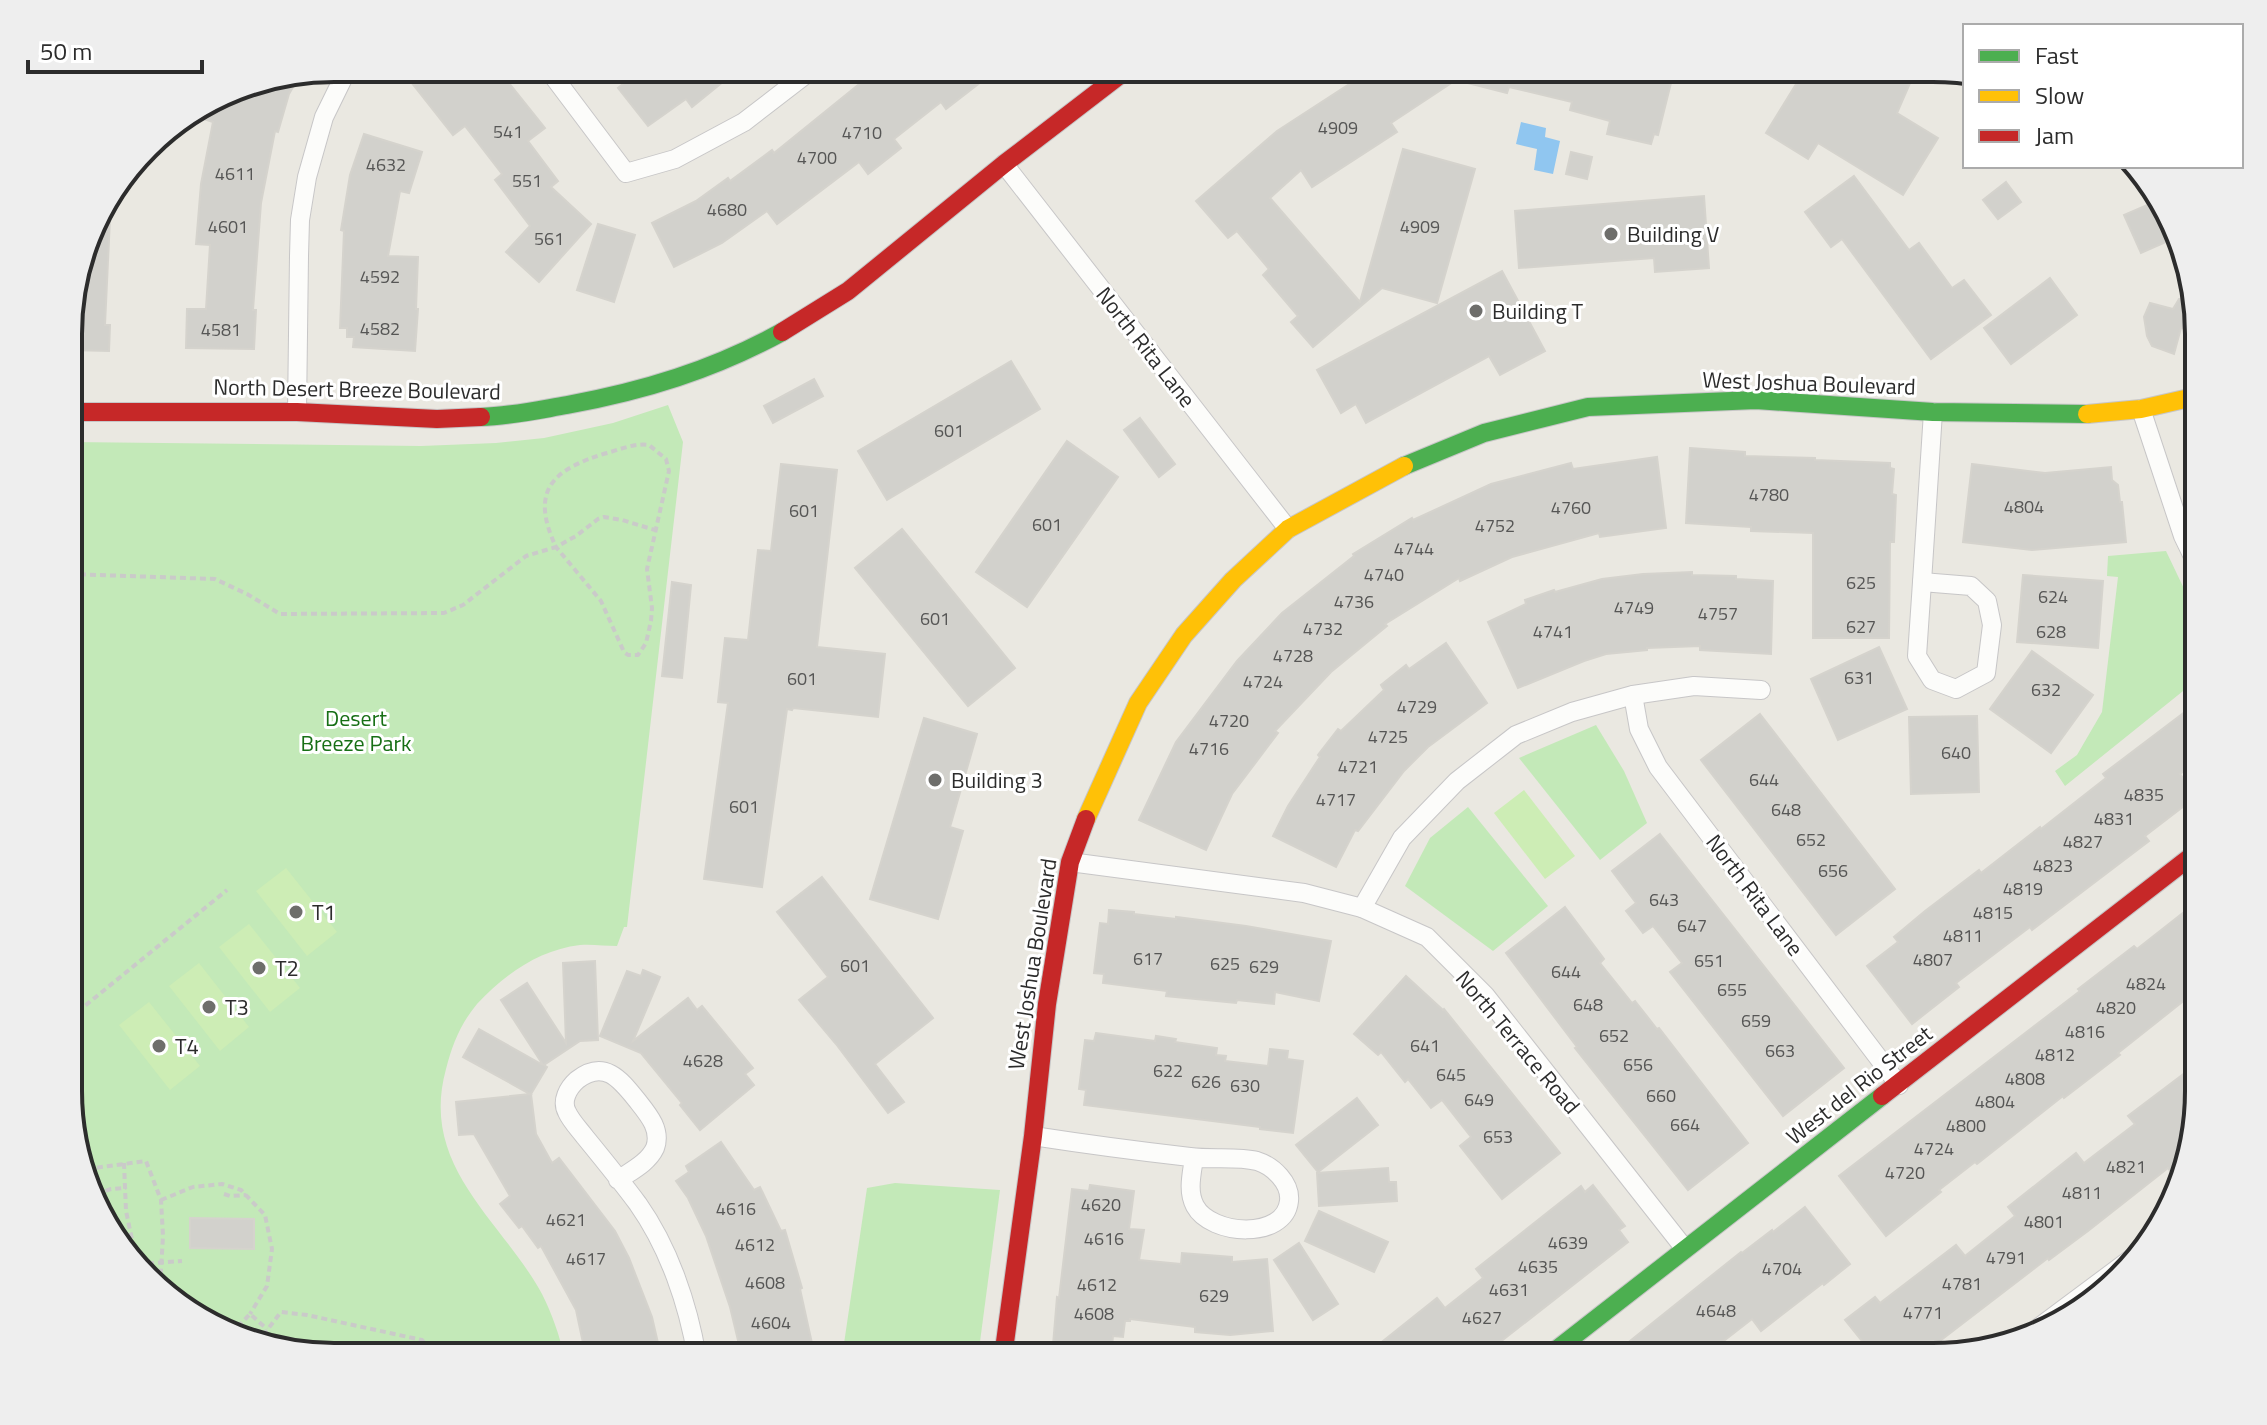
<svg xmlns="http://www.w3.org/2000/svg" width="2267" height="1425" font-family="'Titillium Web',sans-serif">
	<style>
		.green { fill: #c3e9b8 }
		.pitch { fill: #cdedb5 }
		.water { fill: #90c6f0 }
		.building { fill: #d2d1cc; stroke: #d5d3cd; stroke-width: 2 }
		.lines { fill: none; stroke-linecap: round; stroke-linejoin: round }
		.street-casing { stroke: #c7c6c7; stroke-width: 20 }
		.fast-casing { stroke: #c7c6c7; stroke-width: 20 }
		.slow-casing { stroke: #c7c6c7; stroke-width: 20 }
		.jam-casing { stroke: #c7c6c7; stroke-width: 20 }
		.path { stroke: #cacac9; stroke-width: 4; stroke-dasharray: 6 4; stroke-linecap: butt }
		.street { stroke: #fcfcfa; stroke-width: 18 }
		.fast { stroke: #4caf50; stroke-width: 18 }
		.slow { stroke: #ffc107; stroke-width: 18 }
		.jam { stroke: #c62828; stroke-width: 18 }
		.poi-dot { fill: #6e6e6b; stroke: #fff; stroke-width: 3 }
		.labels { text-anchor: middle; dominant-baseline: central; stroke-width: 6; stroke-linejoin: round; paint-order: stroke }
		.number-label { font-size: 18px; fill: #565655 }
		.poi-label { font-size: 22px; fill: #2c2c2c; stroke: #fff; text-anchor: start }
		.street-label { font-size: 22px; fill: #2c2c2c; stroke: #fff }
		.park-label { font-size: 22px; fill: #176f15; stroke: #fff }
		.rim { fill: none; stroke: #2c2c2c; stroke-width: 4 }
	</style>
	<rect width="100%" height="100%" fill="#eae8e1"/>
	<!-- green -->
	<g class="green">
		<path d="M668,405L683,442L627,927H624L617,946C605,946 592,944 580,945C539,950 505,974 477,1004C461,1023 452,1045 446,1069C419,1167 501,1219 542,1294C552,1314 560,1336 564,1357H334L249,1343L187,1312L113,1238L70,1125V442L421,446L496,443L544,438L613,423Z"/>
		<polygon points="2166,551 2198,618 2198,679 2065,786 2055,771 2077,755 2102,712 2118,577 2107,576 2108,556"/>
		<polygon points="1596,725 1624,771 1647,823 1600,860 1519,758"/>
		<polygon points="1468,807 1548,906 1493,951 1405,886 1430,838"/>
		<polygon points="895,1183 1000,1190 978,1357 842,1357 867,1188"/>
		<polygon points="1292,1350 1297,1357 1160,1357 1162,1351"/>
	</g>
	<!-- pitch -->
	<g class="pitch">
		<polygon points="1524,790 1575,856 1545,879 1494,813"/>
		<polygon points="286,868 337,932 307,956 256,891"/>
		<polygon points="249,924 300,988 270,1012 219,947"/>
		<polygon points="199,963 249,1027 220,1051 169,986"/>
		<polygon points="149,1002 200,1066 170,1090 119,1025"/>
	</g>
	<!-- water -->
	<polygon class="water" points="1521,122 1546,128 1545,137 1560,141 1553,174 1534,170 1537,149 1516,144"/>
	<!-- building -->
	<g class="building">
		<polygon points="400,68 497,68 545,128 528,141 558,181 551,187 591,224 539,282 506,252 530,226 495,180 502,174 465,126 453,135"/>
		<polygon points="643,68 735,68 722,78 724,81 692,107 686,99 648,126 618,88"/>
		<polygon points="879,68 999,68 946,109 941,102 894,139 901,148 868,174 859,162 777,224 767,211 722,243 674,267 652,223 696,201 728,178 730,181 772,150 774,153"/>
		<polygon points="1374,68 1672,68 1669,78 1672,79 1658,135 1654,134 1651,144 1607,134 1610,121 1570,110 1572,102 1509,87 1507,93 1456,80 1391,123 1397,132 1312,187 1301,170 1270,198 1360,302 1403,149 1475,169 1437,303 1382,288 1313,347 1291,322 1298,316 1263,275 1269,269 1237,231 1228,238 1196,201 1277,131"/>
		<polygon points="1806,68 1901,68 1914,74 1897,113 1938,138 1903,195 1818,143 1808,159 1766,133"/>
		<polygon points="300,75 289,94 278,132 275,131 261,203 253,310 256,310 254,349 186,348 187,309 206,309 210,245 196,244 201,184 213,122 204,119 210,102 233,88"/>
		<polygon points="364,134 422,152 409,193 400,191 388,256 418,257 416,309 418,309 415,351 353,347 354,337 347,337 347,328 340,328 344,231 341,230 350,175"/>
		<polygon points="1571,152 1592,157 1587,179 1566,174"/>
		<polygon points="1854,176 1909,250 1919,243 1952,288 1964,280 1991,315 1931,359 1842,239 1831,247 1805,212"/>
		<polygon points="2006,182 2021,202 1998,219 1983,200"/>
		<polygon points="1704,196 1709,268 1655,272 1654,258 1519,268 1515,211"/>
		<polygon points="111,197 105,325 110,325 109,351 70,350 70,300 96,216"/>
		<polygon points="2161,199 2175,238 2141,253 2124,215"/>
		<polygon points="598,224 635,235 614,302 577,290"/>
		<polygon points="1502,271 1545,351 1500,375 1489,356 1366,423 1356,404 1341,413 1317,370"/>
		<polygon points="2050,278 2077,315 2011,364 1984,328"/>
		<polygon points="2179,299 2193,300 2198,316 2198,332 2181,328 2174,354 2152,346 2147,336 2144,317 2150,303 2173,309"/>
		<polygon points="1011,361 1040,409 887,500 858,451"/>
		<polygon points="814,379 823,396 773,423 764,406"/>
		<polygon points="1140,418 1175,464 1159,477 1124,430"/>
		<polygon points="1067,441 1118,477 1027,607 976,572"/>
		<polygon points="1690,448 1745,452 1745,456 1815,458 1815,460 1890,463 1890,468 1894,469 1892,494 1896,495 1894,542 1890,542 1889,638 1813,638 1813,533 1751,531 1751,527 1686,523"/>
		<polygon points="1657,457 1666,528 1600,537 1599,533 1512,557 1460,581 1459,578 1385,624 1387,626 1331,672 1275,731 1278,733 1232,794 1206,850 1139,820 1176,742 1237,661 1282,613 1354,556 1353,554 1412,518 1413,520 1491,484 1571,463 1573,469"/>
		<polygon points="781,464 837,470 817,647 885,654 878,717 793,708 792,710 787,709 762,887 704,879 728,703 718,702 725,638 748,640 758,550 771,551"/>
		<polygon points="1972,464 2045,473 2111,467 2112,480 2118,485 2120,502 2122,502 2126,542 2032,550 1963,542"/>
		<polygon points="902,529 1015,668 968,706 855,568"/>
		<polygon points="1692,572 1692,575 1736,576 1736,579 1773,581 1771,654 1700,650 1700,646 1647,648 1647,650 1606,654 1584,661 1518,688 1488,622 1526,604 1525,600 1554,590 1555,592 1602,579 1643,574"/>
		<polygon points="2023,575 2103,581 2098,648 2017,642"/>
		<polygon points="672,582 691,585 682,678 662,676"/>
		<polygon points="1446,643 1487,703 1428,747 1404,771 1358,831 1355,830 1336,867 1273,836 1288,806 1320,757 1318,755 1338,729 1341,731 1384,690 1381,685 1406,665 1409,669"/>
		<polygon points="1879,647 1907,709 1838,740 1811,679"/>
		<polygon points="2032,651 2093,695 2051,753 1990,709"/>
		<polygon points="2198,702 2198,760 2180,774 2197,796 2145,836 2149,841 2032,930 2030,927 1956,983 1959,987 1912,1024 1867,966 1898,942 1894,937 1925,911 1979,870 1981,873 2040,827 2041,829 2106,778 2103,774"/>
		<polygon points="1760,714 1895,889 1836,935 1701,760"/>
		<polygon points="1977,716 1979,792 1911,794 1909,717"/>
		<polygon points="924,718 977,734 950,827 963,831 938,919 870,899"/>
		<polygon points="1660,834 1844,1068 1783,1116 1670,972 1682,963 1653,926 1643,933 1626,911 1636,903 1612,871"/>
		<polygon points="822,877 933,1018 875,1064 904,1102 888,1113 836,1044 799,1000 828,977 777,912"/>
		<polygon points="2198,901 2198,1014 2186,999 2118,1053 2120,1055 2064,1098 2063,1096 1977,1164 1975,1162 1939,1190 1941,1192 1886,1236 1839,1176 2080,991 2078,989 2134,946 2137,949"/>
		<polygon points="1565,907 1604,959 1600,963 1632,1003 1635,1001 1657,1029 1659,1028 1748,1143 1688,1190 1575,1048 1577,1047 1506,953"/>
		<polygon points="1109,910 1134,912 1134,914 1176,919 1176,917 1246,926 1331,941 1319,1001 1275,992 1274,1004 1237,1000 1236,1003 1166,996 1167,991 1103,983 1104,974 1094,973 1100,923 1108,924"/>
		<polygon points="595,961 598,1040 580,1041 544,1065 547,1067 531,1094 536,1134 552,1163 559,1158 615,1231 629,1258 652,1317 658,1343 644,1346 645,1352 625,1357 586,1357 576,1310 541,1246 538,1248 522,1226 519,1228 500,1204 510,1196 474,1134 459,1135 456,1102 530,1094 463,1057 479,1029 543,1065 501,1000 527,983 566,1043 563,963"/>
		<polygon points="643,970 660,977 633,1041 688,998 697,1010 702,1006 753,1068 745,1074 754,1085 700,1130 680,1105 682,1103 641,1053 600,1036 627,971 641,976"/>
		<polygon points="1406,976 1443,1010 1444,1009 1560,1153 1502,1199 1460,1146 1471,1137 1442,1100 1431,1108 1408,1079 1405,1082 1381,1052 1378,1055 1354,1034"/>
		<polygon points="1096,1033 1155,1041 1156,1036 1176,1039 1175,1042 1217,1048 1216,1055 1226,1056 1225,1061 1268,1066 1270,1049 1288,1051 1287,1059 1303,1061 1293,1133 1260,1129 1260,1127 1084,1105 1086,1090 1079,1089 1085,1040 1094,1041"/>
		<polygon points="2198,1063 2198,1108 2175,1178 2168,1168 2088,1231 2049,1260 2048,1258 1928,1350 1923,1343 1906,1356 1874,1356 1845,1320 1875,1297 1880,1303 1956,1245 1965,1256 2015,1216 2008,1207 2076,1153 2084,1163 2135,1124 2128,1116"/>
		<polygon points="1357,1098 1378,1125 1318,1172 1296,1145"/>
		<polygon points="721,1142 754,1190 760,1187 781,1231 785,1230 802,1288 800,1289 815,1357 742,1357 730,1307 706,1236 688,1198 676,1181 689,1172 686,1166"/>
		<polygon points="1388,1168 1389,1182 1396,1182 1397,1201 1319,1206 1317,1173"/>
		<polygon points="1090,1185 1134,1191 1129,1229 1144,1230 1139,1260 1181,1264 1182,1253 1232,1257 1232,1262 1267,1259 1273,1331 1230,1335 1195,1332 1195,1327 1130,1319 1130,1321 1125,1321 1123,1337 1113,1336 1111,1357 1052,1357 1057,1297 1059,1298 1072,1189 1089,1191"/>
		<polygon points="1593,1185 1625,1226 1619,1230 1628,1242 1481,1357 1363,1357 1437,1298 1445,1308 1483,1278 1476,1269 1581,1186 1585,1192"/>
		<polygon points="1805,1207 1850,1264 1824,1285 1823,1283 1761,1331 1752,1319 1716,1347 1723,1357 1610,1357 1741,1252 1742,1253 1772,1230 1773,1232"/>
		<polygon points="1319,1211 1388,1242 1374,1272 1305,1241"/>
		<polygon points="190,1218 254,1219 254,1249 190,1248"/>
		<polygon points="1299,1243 1338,1304 1313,1320 1274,1260"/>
	</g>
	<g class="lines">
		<!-- street casing -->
		<g class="street-casing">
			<g id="street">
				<polyline points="547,68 626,173 675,159 744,122 814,68"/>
				<polyline points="1004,164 1288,529"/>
				<polyline points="2141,409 2183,536 2198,567"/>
				<polyline points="297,412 299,256 300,220 307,177 324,117 348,68"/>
				<polygon points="1922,582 1971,586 1987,601 1992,625 1986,673 1956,689 1932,680 1917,656"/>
				<polyline points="1922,582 1933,412"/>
				<polyline points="1633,695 1639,729 1658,767 1899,1085"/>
				<polyline points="1070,862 1304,893 1362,908 1427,937 1485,995 1685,1249"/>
				<polyline points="1362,908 1402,838 1457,781 1516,735 1572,712 1633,695 1694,686 1761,690"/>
				<path d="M1033,1136C1085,1144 1137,1151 1190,1157C1211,1160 1237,1156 1257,1161C1273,1166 1291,1183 1289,1201C1285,1240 1211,1236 1195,1206C1187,1191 1192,1173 1194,1158"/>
				<path d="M618,1180C631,1171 648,1163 655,1148C662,1129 647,1113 636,1099C620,1079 604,1059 577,1080C568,1088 561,1101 567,1112C571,1121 579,1129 585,1137C603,1159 621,1181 638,1204C669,1248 688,1304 697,1357"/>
				<polyline points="2034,1331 2140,1252"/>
			</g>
		</g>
		<!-- fast casing -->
		<g class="fast-casing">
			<g id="fast">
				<path d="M481,417C511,416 538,410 567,405C643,391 713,370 782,332"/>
				<polyline points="1404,466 1484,433 1588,407 1756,400 1933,412 2087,414"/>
				<polyline points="1547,1357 1882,1096"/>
			</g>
		</g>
		<!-- slow casing -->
		<g class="slow-casing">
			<g id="slow">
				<polyline points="2087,414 2141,409 2198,396"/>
				<polyline points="1086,819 1138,703 1184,635 1233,580 1288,529 1404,466"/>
			</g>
		</g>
		<!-- jam casing -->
		<g class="jam-casing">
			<g id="jam">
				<polyline points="782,332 848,291 1004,164 1129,68"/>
				<polyline points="70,412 297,412 437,419 481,417"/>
				<polyline points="1882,1096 2198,851"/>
				<polyline points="1003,1357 1033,1136 1047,1004 1070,862 1086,819"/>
			</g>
		</g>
		<!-- path -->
		<g class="path">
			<path d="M70,574L215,579L247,594L280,614L444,613L463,605L526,556L556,547C529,490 553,469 607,453C621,449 635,443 649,445L666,459L669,471L647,569L652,608L651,621L646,643L638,655H628L624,652L601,601L556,547L576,536L598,519L604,517L622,520L655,530"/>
			<polyline points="70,1018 227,890"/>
			<polyline points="124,1163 126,1211 133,1244 132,1258"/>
			<polyline points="87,1169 146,1161 161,1200 163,1236 160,1286"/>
			<polyline points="96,1194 111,1189 126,1188"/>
			<polyline points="224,1194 230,1196 246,1195"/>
			<polyline points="161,1200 193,1187 222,1184 241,1190 265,1215 272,1249 267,1286 250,1314"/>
			<polyline points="138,1264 182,1261"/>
			<polyline points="231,1334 250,1314 267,1329"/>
			<polyline points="261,1345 264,1334 281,1312 307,1315 422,1340 435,1357"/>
		</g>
		<!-- street -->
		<use href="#street" class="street"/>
		<!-- fast -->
		<use href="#fast" class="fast"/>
		<!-- slow -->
		<use href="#slow" class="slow"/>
		<!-- jam -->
		<use href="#jam" class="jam"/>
	</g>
	<!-- markers -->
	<g class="poi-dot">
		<circle cx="1611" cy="234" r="8"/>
		<circle cx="1476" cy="311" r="8"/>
		<circle cx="935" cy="780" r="8"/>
		<circle cx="296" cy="912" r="8"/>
		<circle cx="259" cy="968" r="8"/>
		<circle cx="209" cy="1007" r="8"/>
		<circle cx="159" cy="1046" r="8"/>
	</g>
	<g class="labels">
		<!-- number labels -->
		<g class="number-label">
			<text x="1338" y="127">4909</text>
			<text x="508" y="131">541</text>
			<text x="862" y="132">4710</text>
			<text x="817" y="157">4700</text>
			<text x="386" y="164">4632</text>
			<text x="235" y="173">4611</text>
			<text x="527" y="180">551</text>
			<text x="727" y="209">4680</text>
			<text x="228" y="226">4601</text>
			<text x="1420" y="226">4909</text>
			<text x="549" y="238">561</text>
			<text x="380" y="276">4592</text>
			<text x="380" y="328">4582</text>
			<text x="221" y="329">4581</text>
			<text x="949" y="430">601</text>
			<text x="1769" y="494">4780</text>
			<text x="2024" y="506">4804</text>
			<text x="1571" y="507">4760</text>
			<text x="804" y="510">601</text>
			<text x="1047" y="524">601</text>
			<text x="1495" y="525">4752</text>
			<text x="1414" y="548">4744</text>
			<text x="1384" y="574">4740</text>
			<text x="1861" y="582">625</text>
			<text x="2053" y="596">624</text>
			<text x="1354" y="601">4736</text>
			<text x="1634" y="607">4749</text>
			<text x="1718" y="613">4757</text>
			<text x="935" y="618">601</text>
			<text x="1861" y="626">627</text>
			<text x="1323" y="628">4732</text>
			<text x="1553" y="631">4741</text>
			<text x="2051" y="631">628</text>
			<text x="1293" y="655">4728</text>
			<text x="1859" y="677">631</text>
			<text x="802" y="678">601</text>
			<text x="1263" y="681">4724</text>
			<text x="2046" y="689">632</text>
			<text x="1417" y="706">4729</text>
			<text x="1229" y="720">4720</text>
			<text x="1388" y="736">4725</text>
			<text x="1209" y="748">4716</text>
			<text x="1956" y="752">640</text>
			<text x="1358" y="766">4721</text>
			<text x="1764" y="779">644</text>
			<text x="2144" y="794">4835</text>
			<text x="1336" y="799">4717</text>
			<text x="744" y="806">601</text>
			<text x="1786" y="809">648</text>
			<text x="2114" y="818">4831</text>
			<text x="1811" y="839">652</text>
			<text x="2083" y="841">4827</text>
			<text x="2053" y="865">4823</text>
			<text x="1833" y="870">656</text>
			<text x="2023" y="888">4819</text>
			<text x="1664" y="899">643</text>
			<text x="1993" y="912">4815</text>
			<text x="1692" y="925">647</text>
			<text x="1963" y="935">4811</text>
			<text x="1148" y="958">617</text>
			<text x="1933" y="959">4807</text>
			<text x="1709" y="960">651</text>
			<text x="1225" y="963">625</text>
			<text x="855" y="965">601</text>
			<text x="1264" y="966">629</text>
			<text x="1566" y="971">644</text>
			<text x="2146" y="983">4824</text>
			<text x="1732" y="989">655</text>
			<text x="1588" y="1004">648</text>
			<text x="2116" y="1007">4820</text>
			<text x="1756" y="1020">659</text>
			<text x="2085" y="1031">4816</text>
			<text x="1614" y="1035">652</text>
			<text x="1425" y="1045">641</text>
			<text x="1780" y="1050">663</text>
			<text x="2055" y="1054">4812</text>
			<text x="703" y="1060">4628</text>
			<text x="1638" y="1064">656</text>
			<text x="1168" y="1070">622</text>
			<text x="1451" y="1074">645</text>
			<text x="2025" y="1078">4808</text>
			<text x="1206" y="1081">626</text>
			<text x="1245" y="1085">630</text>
			<text x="1661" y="1095">660</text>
			<text x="1479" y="1099">649</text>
			<text x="1995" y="1101">4804</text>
			<text x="1685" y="1124">664</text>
			<text x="1966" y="1125">4800</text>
			<text x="1498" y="1136">653</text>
			<text x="1934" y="1148">4724</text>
			<text x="2126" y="1166">4821</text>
			<text x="1905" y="1172">4720</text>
			<text x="2082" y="1192">4811</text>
			<text x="1101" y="1204">4620</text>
			<text x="736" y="1208">4616</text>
			<text x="566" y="1219">4621</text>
			<text x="2044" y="1221">4801</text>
			<text x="1104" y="1238">4616</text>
			<text x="1568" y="1242">4639</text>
			<text x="755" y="1244">4612</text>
			<text x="2006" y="1257">4791</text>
			<text x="586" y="1258">4617</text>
			<text x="1538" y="1266">4635</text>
			<text x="1782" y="1268">4704</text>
			<text x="765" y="1282">4608</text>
			<text x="1962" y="1283">4781</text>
			<text x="1097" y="1284">4612</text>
			<text x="1509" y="1289">4631</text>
			<text x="1214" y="1295">629</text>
			<text x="1716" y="1310">4648</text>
			<text x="1923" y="1312">4771</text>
			<text x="1094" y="1313">4608</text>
			<text x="1482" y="1317">4627</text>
			<text x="771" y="1322">4604</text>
		</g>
		<!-- poi labels -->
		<g class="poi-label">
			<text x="1627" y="234">Building V</text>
			<text x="1492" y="311">Building T</text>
			<text x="951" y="780">Building 3</text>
			<text x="312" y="912">T1</text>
			<text x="275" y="968">T2</text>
			<text x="225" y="1007">T3</text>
			<text x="175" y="1046">T4</text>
		</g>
		<!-- street labels -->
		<g class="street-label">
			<text transform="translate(1146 347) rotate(52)">North Rita Lane</text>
			<text transform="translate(1809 383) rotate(2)">West Joshua Boulevard</text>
			<text transform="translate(357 389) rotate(1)">North Desert Breeze Boulevard</text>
			<text transform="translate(1755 895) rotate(53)">North Rita Lane</text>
			<text transform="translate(1032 964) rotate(-81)">West Joshua Boulevard</text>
			<text transform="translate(1518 1042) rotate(50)">North Terrace Road</text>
			<text transform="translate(1859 1085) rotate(-38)">West del Rio Street</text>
		</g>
		<!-- park labels -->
		<g class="park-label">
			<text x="356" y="718">Desert<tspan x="356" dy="25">Breeze Park</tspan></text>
		</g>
	</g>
	<!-- crop -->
	<path d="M0 0H2267V1425H0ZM334 82H1933A252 252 0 0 1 2185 334V1091A252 252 0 0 1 1933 1343H334A252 252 0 0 1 82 1091V334A252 252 0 0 1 334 82Z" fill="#eee" fill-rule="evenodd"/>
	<path class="rim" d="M334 82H1933A252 252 0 0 1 2185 334V1091A252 252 0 0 1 1933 1343H334A252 252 0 0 1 82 1091V334A252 252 0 0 1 334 82Z"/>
	<!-- legend -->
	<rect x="1963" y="24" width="280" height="144" fill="#ffffff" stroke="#ababab" stroke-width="2"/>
	<rect x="1979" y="50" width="40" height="12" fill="#4caf50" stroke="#ababab" stroke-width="2"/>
	<text x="2035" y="64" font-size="24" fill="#2c2c2c">Fast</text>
	<rect x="1979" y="90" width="40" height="12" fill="#ffc107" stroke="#ababab" stroke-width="2"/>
	<text x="2035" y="104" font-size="24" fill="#2c2c2c">Slow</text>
	<rect x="1979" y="130" width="40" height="12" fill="#c62828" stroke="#ababab" stroke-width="2"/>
	<text x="2035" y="144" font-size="24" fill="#2c2c2c">Jam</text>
	<!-- scale -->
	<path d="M28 60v12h174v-12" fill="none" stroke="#2c2c2c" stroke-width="4"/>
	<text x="40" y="60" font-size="24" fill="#2c2c2c" stroke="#ffffff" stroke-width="6" paint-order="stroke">50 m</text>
</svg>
